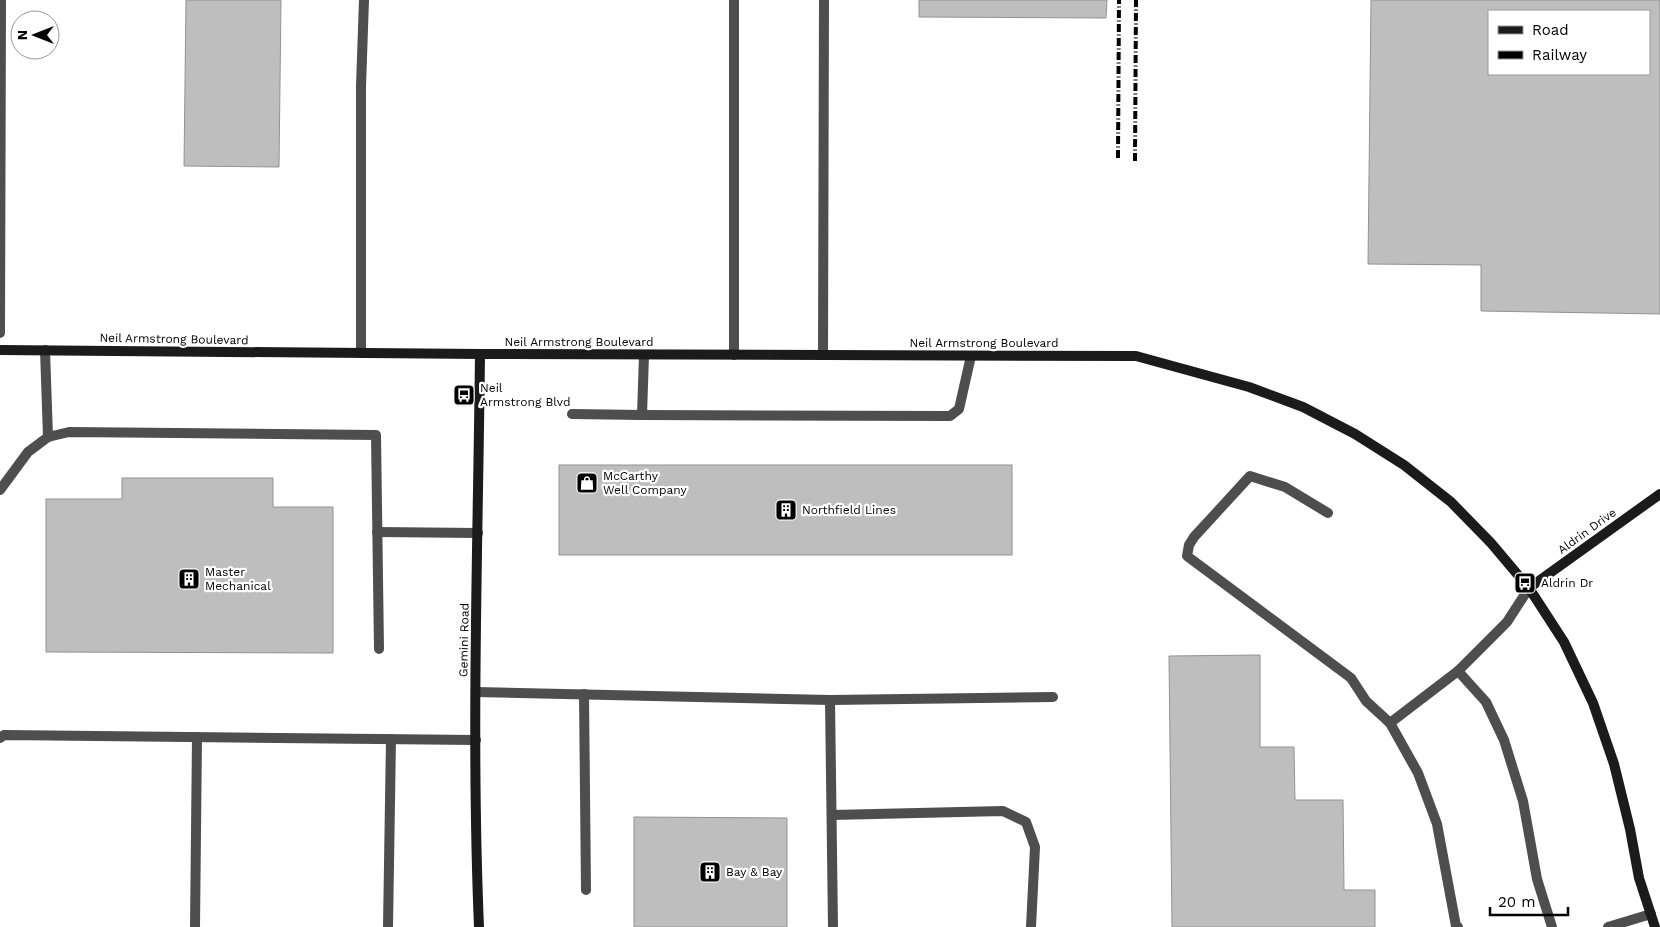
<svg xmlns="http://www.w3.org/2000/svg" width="1660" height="927" font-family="'Work Sans',sans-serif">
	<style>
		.building { fill: #bebebe; stroke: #929292; fill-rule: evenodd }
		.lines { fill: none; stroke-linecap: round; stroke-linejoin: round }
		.lane { stroke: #4e4e4e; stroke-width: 10 }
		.secondary { stroke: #1b1b1b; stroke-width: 10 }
		.rail { stroke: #000; stroke-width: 4; stroke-dasharray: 8 2.5 1 2.5; stroke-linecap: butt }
		.labels { text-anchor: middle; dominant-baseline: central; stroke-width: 4.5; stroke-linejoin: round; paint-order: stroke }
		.street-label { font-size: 12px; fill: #000; stroke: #fff }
		.poi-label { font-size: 12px; fill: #000; stroke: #fff; text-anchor: start }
	</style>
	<rect width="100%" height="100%" fill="#fff"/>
	<!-- building -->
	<g class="building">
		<polygon points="186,0 281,0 279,167 184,166"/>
		<polygon points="919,0 1107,0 1106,18 919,17"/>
		<path d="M1371,0H1660V314L1481,311V265L1368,264ZM1489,11H1649V74H1489Z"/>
		<rect x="559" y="465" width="453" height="90"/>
		<polygon points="122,478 273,478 273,507 333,507 333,653 46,652 46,499 122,499"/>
		<polygon points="1260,655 1260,747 1294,747 1295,800 1343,800 1344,890 1375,890 1375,927 1172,927 1169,656"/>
		<polygon points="634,817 787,818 787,927 634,927"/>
	</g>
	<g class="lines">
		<!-- lane -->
		<g class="lane">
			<polyline points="0,333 1,0"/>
			<polyline points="45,350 48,437"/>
			<polyline points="361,353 361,86 364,0"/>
			<polyline points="734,355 734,0"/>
			<polyline points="823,355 824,0"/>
			<polyline points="572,414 642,415 644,355"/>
			<polyline points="642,415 950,416 959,409 971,356"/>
			<polyline points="0,490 28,452 48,437 69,432 376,435 379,649"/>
			<polyline points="1328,513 1285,487 1250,476 1194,537 1189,545 1187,556 1351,678 1366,701 1390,723 1458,671"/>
			<polyline points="377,532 478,533"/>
			<polyline points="1529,588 1507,622 1458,671 1486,702 1504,740 1523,801 1537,879 1552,927"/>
			<polyline points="476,692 830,700 833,927"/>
			<polyline points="584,694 586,890"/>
			<polyline points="830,700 1053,697"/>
			<polyline points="1390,723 1418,773 1437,824 1456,926 1458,927"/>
			<polyline points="0,738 4,735 476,740"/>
			<polyline points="832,815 1003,811 1026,822 1035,847 1031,927"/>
			<polyline points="195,927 197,737"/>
			<polyline points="388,927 391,739"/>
			<polyline points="1608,927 1651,914"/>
		</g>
		<!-- secondary -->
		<g class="secondary">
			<polyline points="0,350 480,354 1136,356 1249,387 1303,407 1355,434 1404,465 1451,502 1491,543 1529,588 1564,642 1593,703 1614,764 1630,829 1639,878 1655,927"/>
			<polyline points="1529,588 1660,494"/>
			<path d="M479,927C471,736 478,545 480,354"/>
		</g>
		<!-- rail -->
		<g class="rail">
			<polyline points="1118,158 1119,0"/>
			<polyline points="1135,161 1136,0"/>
		</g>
	</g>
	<!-- icons -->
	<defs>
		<g id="bus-square" transform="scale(1.125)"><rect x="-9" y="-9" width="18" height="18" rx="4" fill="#000" stroke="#fff"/><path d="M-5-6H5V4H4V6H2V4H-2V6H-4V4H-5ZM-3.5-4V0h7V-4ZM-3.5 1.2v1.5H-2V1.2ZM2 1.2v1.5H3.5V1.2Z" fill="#fff"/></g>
		<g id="shop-square" transform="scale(1.125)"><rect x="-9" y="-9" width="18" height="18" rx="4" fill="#000" stroke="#fff"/><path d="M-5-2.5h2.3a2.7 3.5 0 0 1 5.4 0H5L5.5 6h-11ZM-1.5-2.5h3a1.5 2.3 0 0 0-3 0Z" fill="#fff"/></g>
		<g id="building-square" transform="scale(1.125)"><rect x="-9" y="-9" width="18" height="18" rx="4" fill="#000" stroke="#fff"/><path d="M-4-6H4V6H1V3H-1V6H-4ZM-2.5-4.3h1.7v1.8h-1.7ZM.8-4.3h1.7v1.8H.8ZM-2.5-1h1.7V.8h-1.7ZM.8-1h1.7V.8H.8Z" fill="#fff"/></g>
	</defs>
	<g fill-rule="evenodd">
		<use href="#bus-square" x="464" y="395"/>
		<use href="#shop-square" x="587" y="483"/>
		<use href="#building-square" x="786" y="510"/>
		<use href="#building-square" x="189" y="579"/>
		<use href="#bus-square" x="1525" y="583"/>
		<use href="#building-square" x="710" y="872"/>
	</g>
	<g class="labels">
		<!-- street labels -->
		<g class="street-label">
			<text transform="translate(174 339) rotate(1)">Neil Armstrong Boulevard</text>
			<text x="579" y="342">Neil Armstrong Boulevard</text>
			<text x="984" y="343">Neil Armstrong Boulevard</text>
			<text transform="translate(1587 531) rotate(-36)">Aldrin Drive</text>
			<text transform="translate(464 640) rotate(-89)">Gemini Road</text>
		</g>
		<!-- poi labels -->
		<g class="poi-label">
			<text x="480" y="388">Neil<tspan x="480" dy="14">Armstrong Blvd</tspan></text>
			<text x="603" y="476">McCarthy<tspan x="603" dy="14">Well Company</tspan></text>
			<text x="802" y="510">Northfield Lines</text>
			<text x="205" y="572">Master<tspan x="205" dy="14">Mechanical</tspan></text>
			<text x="1541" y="583">Aldrin Dr</text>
			<text x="726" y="872">Bay &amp; Bay</text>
		</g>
	</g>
	<!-- legend -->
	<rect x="1488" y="10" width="162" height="65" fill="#ffffff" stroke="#999999"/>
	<rect x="1498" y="26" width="25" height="8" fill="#1b1b1b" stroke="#999999"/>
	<text x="1532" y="35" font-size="15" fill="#000000">Road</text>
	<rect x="1498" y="51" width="25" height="8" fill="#000000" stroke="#999999"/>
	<text x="1532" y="60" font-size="15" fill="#000000">Railway</text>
	<!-- north arrow -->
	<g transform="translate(35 35) rotate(270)"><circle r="24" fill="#ffffff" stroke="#999999"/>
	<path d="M0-4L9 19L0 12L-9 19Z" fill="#000000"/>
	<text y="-8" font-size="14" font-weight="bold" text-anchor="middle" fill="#000000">N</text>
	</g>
	<!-- scale -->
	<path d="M1490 907v8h78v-8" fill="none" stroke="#000000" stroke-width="2.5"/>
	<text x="1498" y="907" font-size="15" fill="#000000" stroke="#ffffff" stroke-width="4" paint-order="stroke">20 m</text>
</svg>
